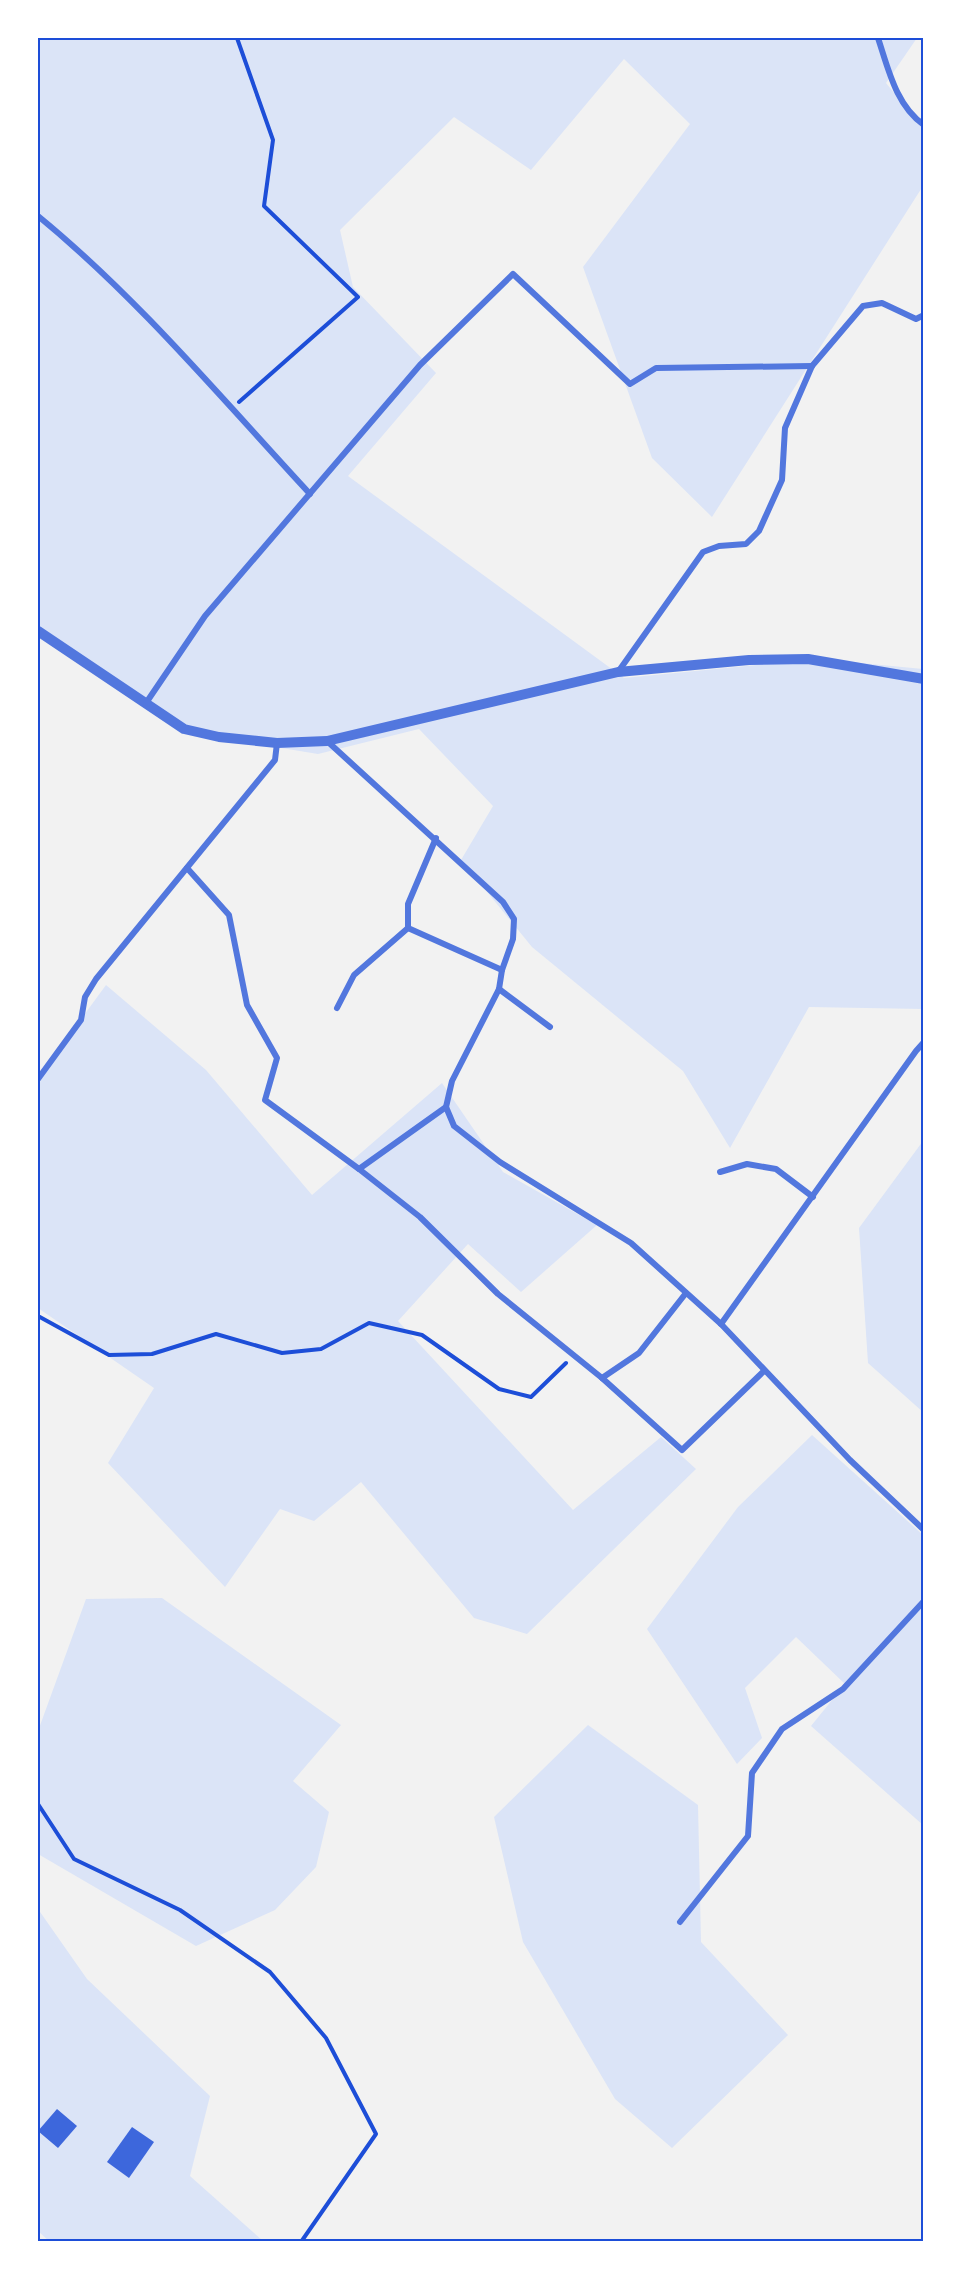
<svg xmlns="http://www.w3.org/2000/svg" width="961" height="2279" font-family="'Public Sans',sans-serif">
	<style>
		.green { fill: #dbe4f7 }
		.building { fill: #3d67dc }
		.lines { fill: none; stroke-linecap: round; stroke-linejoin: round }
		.path { stroke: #1d4ed8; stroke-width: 4 }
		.minor { stroke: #5277de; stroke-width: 6 }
		.tertiary { stroke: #5277de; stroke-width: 10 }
		.neatline { fill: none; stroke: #1d4ed8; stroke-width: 2 }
	</style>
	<rect width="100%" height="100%" fill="#f2f2f2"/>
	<!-- green -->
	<g class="green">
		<polygon points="38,38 917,38 886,83 923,128 923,186 712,517 652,458 583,267 690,124 624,59 531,170 454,117 340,230 353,287 436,373 348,476 624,678 819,659 923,669 923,1009 809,1007 730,1148 683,1071 532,947 461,860 493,806 419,729 318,754 183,732 38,633"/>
		<polygon points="106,985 206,1070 312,1195 442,1083 503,1172 597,1225 521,1292 468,1244 398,1321 573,1510 661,1437 696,1469 527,1634 474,1618 361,1482 314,1521 280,1509 225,1587 108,1463 154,1388 38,1308 38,1078"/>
		<polygon points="923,1141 923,1412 868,1363 859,1228"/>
		<polygon points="812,1435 923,1535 923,1825 811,1726 845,1684 796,1637 745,1688 762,1738 737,1764 647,1629 738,1507"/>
		<polygon points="162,1598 341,1725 293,1781 329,1812 316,1867 275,1910 196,1946 38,1854 38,1731 86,1599"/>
		<polygon points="588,1725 698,1805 701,1942 788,2035 672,2148 615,2099 523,1942 494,1817"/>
		<polygon points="38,1909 87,1979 210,2096 190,2176 263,2241 50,2242 38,2231"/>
	</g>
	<!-- building -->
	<g class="building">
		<polygon points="57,2109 77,2126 58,2148 38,2131"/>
		<polygon points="132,2127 154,2142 129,2178 107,2162"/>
	</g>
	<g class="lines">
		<!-- path -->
		<g class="path">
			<polyline points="237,38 273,140 264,206 358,297 239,402"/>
			<polyline points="38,1316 109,1355 152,1354 216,1334 282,1353 321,1349 369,1323 422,1335 499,1389 531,1397 566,1363"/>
			<polyline points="38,1804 74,1859 180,1910 270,1972 326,2038 376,2134 301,2242"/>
		</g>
		<!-- minor -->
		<g class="minor">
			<path d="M878,38C888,68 896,106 924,125"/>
			<path d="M38,216C138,298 222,399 310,494"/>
			<polyline points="618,672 703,552 719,546 746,544 759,531 782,480 785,428 812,366 863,306 882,303 916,319 924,315"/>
			<polyline points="146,703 205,616 420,365 513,274 630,384 656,368 812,366"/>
			<polyline points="327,741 503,902 514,919 513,939 502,970 499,989 452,1081 446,1107 454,1126 500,1162 631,1243 721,1324 850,1460 924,1530"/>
			<polyline points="187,868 229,915 247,1005 277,1058 265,1100 359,1169 446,1107"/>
			<polyline points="408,928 502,970"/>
			<polyline points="499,989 550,1027"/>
			<polyline points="337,1008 354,975 408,928 408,904 436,838"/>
			<polyline points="38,1079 81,1020 85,997 96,979 275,760 277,743"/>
			<polyline points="359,1169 420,1217 498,1294 602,1378 682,1450 764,1371"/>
			<polyline points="720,1172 747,1164 776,1169 813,1197"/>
			<polyline points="721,1324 916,1051 924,1042"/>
			<polyline points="602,1378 639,1353 686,1293"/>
			<polyline points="680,1922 748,1836 752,1773 782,1729 843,1689 924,1601"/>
		</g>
		<!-- tertiary -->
		<polyline class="tertiary" points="38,631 184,729 219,737 277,743 327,741 618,672 749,660 808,659 924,679"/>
	</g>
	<!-- border -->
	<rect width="961" height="2279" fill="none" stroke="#ffffff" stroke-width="78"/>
	<rect x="39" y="39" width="883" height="2201" class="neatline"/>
</svg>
